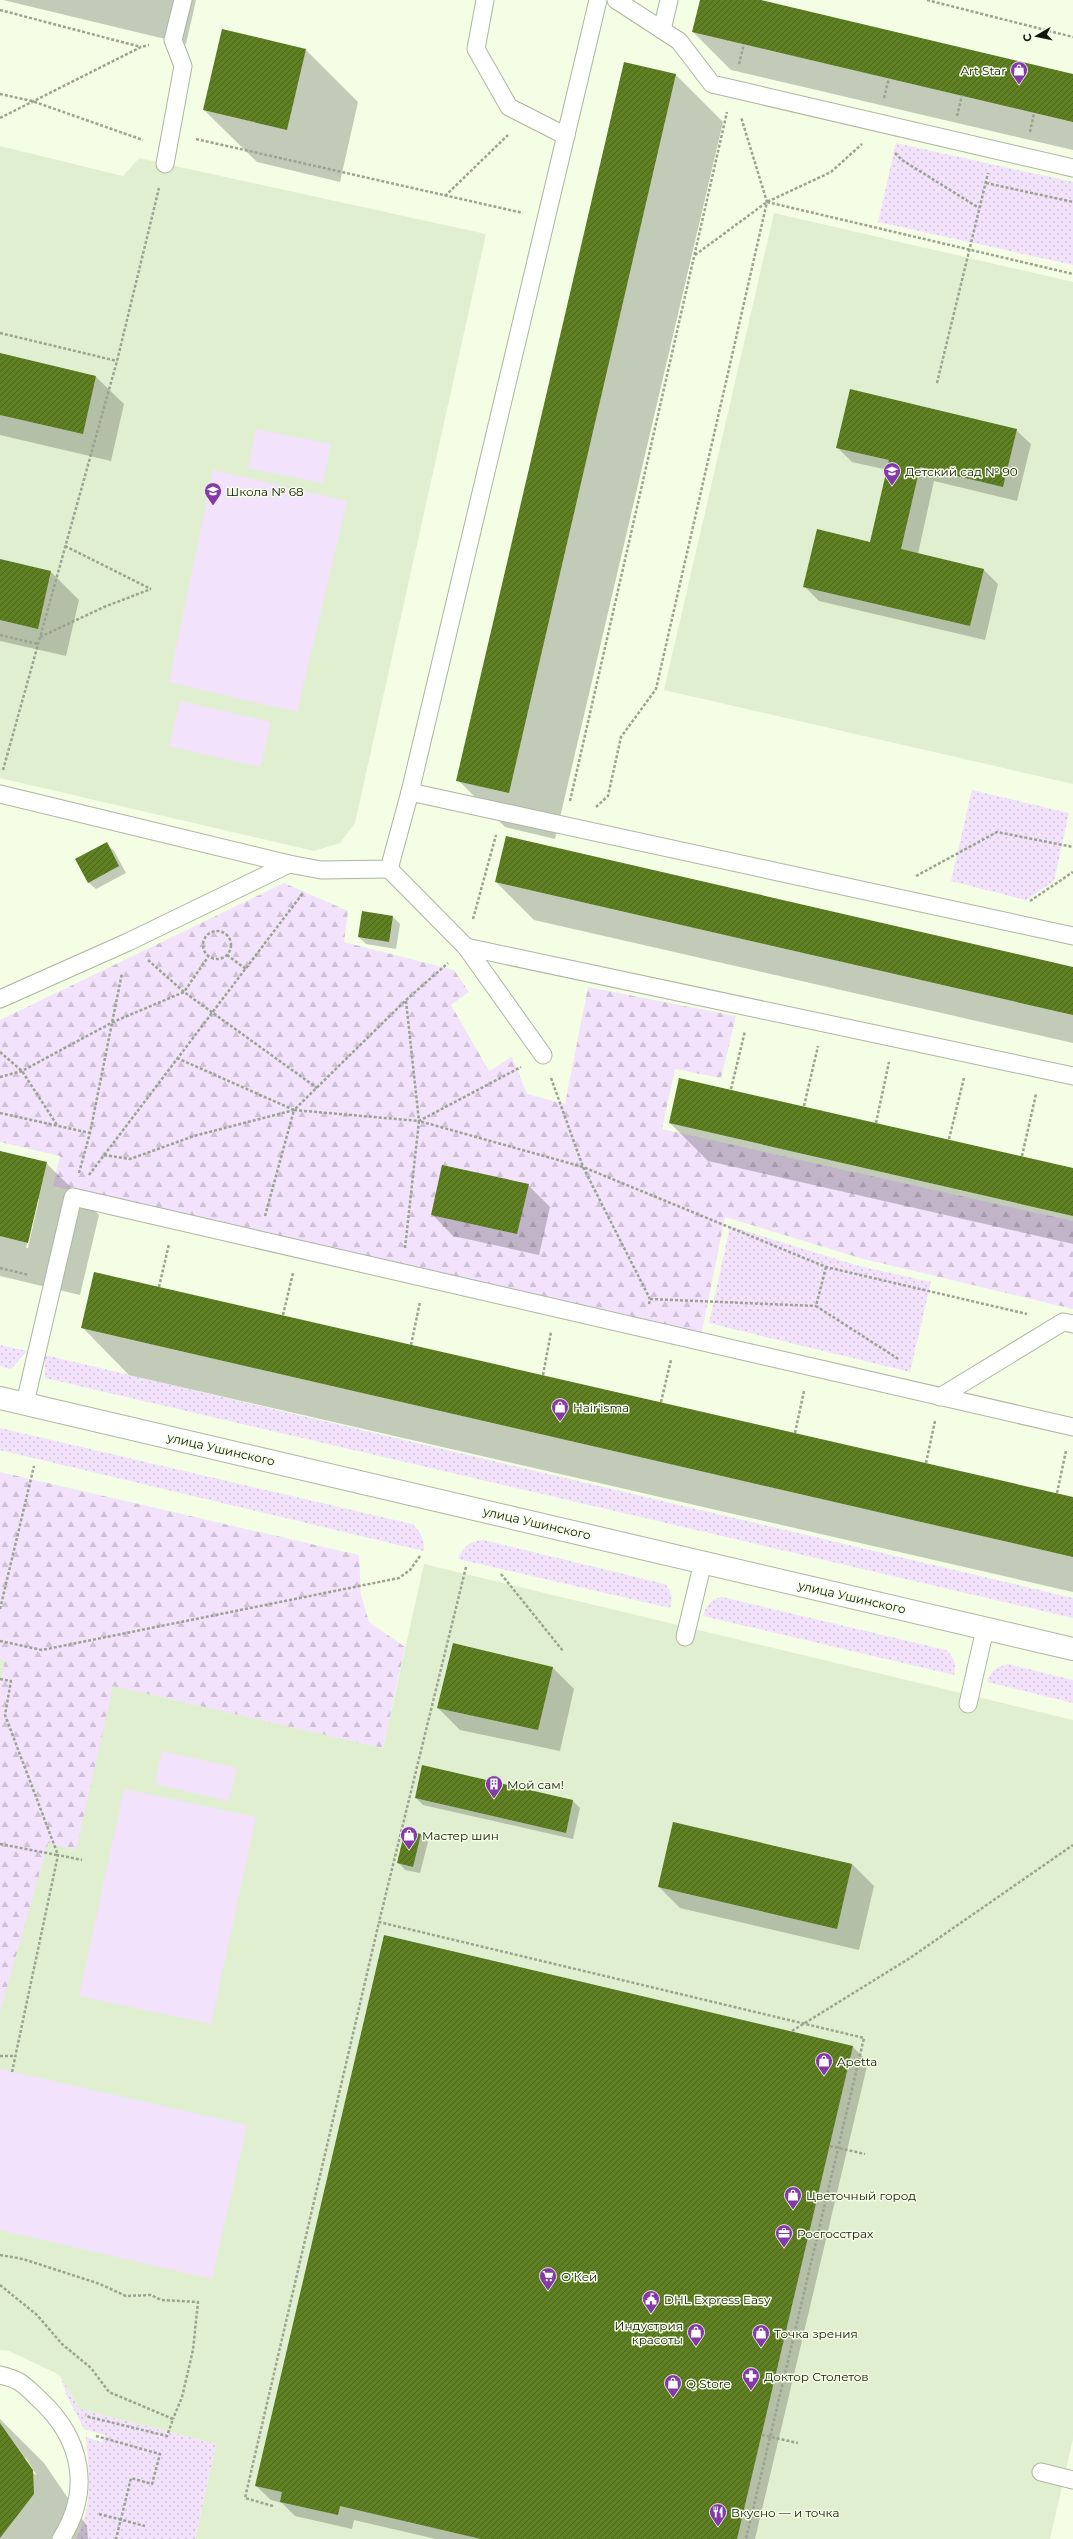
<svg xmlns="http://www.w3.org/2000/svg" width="1073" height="2539" font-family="Montserrat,sans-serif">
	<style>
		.built { fill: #e1efd1 }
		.grass { fill: url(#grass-dots) }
		.forest { fill: url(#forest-firs) }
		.garden { fill: #f2e2fb }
		.shadow { fill: #0003; fill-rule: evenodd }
		.building { fill: url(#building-hatch) }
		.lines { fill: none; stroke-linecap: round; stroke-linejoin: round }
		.service-casing { stroke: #acb69f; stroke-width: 19 }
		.tertiary-casing { stroke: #acb69f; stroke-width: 24 }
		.path { stroke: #9ba391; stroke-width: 2.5; stroke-dasharray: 3 2; stroke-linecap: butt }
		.service { stroke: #fff; stroke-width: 17 }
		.tertiary { stroke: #fff; stroke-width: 22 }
		.labels { text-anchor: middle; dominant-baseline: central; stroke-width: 3; stroke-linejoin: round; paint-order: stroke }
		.poi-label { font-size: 12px; fill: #13160e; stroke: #f3fee5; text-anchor: start }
		.street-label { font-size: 12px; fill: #13160e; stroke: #f3fee5 }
	</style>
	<defs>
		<pattern id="grass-dots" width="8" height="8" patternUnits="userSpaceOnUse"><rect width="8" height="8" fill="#f2e2fb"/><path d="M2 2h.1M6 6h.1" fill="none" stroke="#cfc1d6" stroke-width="1.8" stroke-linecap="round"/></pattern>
		<pattern id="forest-firs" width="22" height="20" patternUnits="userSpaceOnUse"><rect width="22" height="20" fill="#f2e2fb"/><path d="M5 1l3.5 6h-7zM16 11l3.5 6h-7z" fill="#cfc1d6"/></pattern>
		<pattern id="building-hatch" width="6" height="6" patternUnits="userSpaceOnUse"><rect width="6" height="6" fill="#5e7f22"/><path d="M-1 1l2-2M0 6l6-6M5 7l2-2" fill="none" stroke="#4c671c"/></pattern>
	</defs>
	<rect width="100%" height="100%" fill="#f3fee5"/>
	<!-- built -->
	<g class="built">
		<polygon points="0,146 123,176 139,158 486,234 355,823 340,843 314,851 0,778"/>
		<polygon points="774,213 1073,282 1073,784 664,690"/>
		<polygon points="424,1564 1073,1720 1073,2439 1050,2539 195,2539 216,2444 79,2409 60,2375 9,2351 0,2350 0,1659 383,1748"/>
	</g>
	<!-- grass -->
	<g class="grass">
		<polygon points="896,143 1073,182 1073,265 878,222"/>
		<polygon points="972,790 1069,813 1054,881 1026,900 951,881"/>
		<polygon points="730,1226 859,1266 931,1282 910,1372 709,1323"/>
		<polygon points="0,1345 27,1351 11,1369 0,1366"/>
		<polygon points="45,1355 1073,1598 1073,1618 45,1378"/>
		<path d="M0,1428L412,1524C421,1532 424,1538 424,1551L0,1450Z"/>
		<path d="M483,1540L665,1584C672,1593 673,1597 670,1608L458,1559C464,1546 469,1542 483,1540Z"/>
		<path d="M722,1597L946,1650C955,1658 956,1664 954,1675L703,1616C707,1604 710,1600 722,1597Z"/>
		<path d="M1008,1664L1073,1680V1703L987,1682C992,1670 996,1667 1008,1664Z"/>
		<path d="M60,2375L79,2409L216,2444L195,2539H76C94,2506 89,2473 86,2437L102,2442L105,2435L84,2429L67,2396Z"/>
	</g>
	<!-- forest -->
	<g class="forest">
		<polygon points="284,883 348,911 344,942 454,970 469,992 451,1005 489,1071 512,1057 527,1094 565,1104 588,987 736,1016 721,1078 675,1069 662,1129 1073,1221 1073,1309 860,1258 725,1217 701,1336 53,1186 60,1156 0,1142 0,1020"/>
		<polygon points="0,1472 359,1555 361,1595 369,1622 405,1647 383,1748 113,1686 76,1850 48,1843 0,2012 0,1684 5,1660 0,1659"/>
	</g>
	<!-- garden -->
	<g class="garden">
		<polygon points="256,429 331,444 323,483 248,468"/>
		<polygon points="213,470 347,501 297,712 169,682"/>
		<polygon points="180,701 271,722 260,767 169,746"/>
		<polygon points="162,1751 237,1768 229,1801 155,1784"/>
		<polygon points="124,1789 256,1817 211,2024 79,1996"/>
		<polygon points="0,2069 247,2125 212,2279 0,2230"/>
	</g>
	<!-- shadow -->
	<g class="shadow">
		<polygon points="3,0 196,0 186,44"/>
		<polygon points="701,0 757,0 1073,75 1073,150 731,70 693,32"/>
		<polygon points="306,50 358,102 340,182 257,162 204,110"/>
		<polygon points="624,63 676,75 723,122 555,839 505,827 458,780"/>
		<polygon points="0,354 96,377 124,404 111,461 0,435"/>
		<polygon points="1016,430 1031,444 1017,501 934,481 918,554 983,569 998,584 985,640 819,601 805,587 870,543 888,470 852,462 837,447"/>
		<polygon points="0,560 51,572 79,600 66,656 0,641"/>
		<polygon points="107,844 114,851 126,873 96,889 88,882"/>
		<polygon points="496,882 1073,968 1073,1043 534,920"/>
		<polygon points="363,912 393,917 400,924 396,949 366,944 359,937"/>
		<polygon points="670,1123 1073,1169 1073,1244 708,1161"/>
		<path d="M0,1152L46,1163L99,1215L80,1295L0,1276ZM37,1199H39L28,1248H26Z"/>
		<polygon points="528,1185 550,1207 539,1255 453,1236 432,1214"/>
		<polygon points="82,1327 1073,1498 1073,1592 129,1375"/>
		<polygon points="552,1667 574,1689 560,1751 460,1730 438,1708"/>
		<polygon points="416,1798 573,1801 580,1808 573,1839 423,1805"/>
		<polygon points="674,1823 852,1864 874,1886 859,1950 680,1908 659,1887"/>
		<polygon points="420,1834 428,1842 420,1873 405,1870 398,1862"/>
		<polygon points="384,1937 853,2047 868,2062 755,2539 436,2539 354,2520 352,2529 295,2516 282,2503 271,2500 256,2486"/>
		<path d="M0,2419L44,2463L87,2526L88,2539H0ZM23,2458H26L36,2474L35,2475Z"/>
	</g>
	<!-- building -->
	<g class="building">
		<polygon points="700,0 761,0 1073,74 1073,122 692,32"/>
		<polygon points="222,29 306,49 287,130 203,110"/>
		<polygon points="624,62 676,74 509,793 456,781"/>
		<polygon points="0,353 96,376 83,434 0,415"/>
		<polygon points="850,389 1017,429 1003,487 920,467 901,549 984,569 970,626 803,587 817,529 870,542 889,460 836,448"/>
		<polygon points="0,559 51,571 38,629 0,620"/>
		<polygon points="506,836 1073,967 1073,1015 495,882"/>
		<polygon points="107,842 119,866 88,883 75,859"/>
		<polygon points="362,911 393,916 389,942 358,937"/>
		<polygon points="679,1078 1073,1168 1073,1216 669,1123"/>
		<polygon points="0,1151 47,1162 28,1243 0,1236"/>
		<polygon points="442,1165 529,1184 517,1234 431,1215"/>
		<polygon points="94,1272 1073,1497 1073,1557 81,1328"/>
		<polygon points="453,1643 553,1667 538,1730 437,1708"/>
		<polygon points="422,1765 573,1800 566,1833 415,1798"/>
		<polygon points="673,1822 852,1864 837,1929 658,1887"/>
		<polygon points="405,1830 421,1834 413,1867 397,1863"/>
		<polygon points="384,1935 853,2046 737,2539 481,2539 340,2506 338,2515 280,2502 282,2492 255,2486"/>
		<polygon points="0,2423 33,2470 34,2494 0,2538"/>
	</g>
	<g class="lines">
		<!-- service casing -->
		<g class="service-casing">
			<g id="service">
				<polyline points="485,0 476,49 509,107 566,136"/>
				<polyline points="616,0 679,41 712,84 1073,168"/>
				<polyline points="662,30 669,0"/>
				<polyline points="165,164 183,66 173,40 183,0"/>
				<polyline points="410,792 1073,936"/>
				<polyline points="0,794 289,864"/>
				<polyline points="389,869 466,947 543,1055"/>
				<polyline points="466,947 1073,1076"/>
				<polyline points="0,999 128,942 289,864 321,870 389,869 410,792 598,0"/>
				<polyline points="940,1397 1063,1322 1073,1324"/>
				<polyline points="25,1403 73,1197 1073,1427"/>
				<polyline points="685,1637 703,1562"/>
				<polyline points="968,1704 985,1629"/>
				<path d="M0,2375C22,2380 25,2386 40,2400C82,2439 92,2490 61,2539"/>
				<polyline points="1041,2472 1073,2480"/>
			</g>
		</g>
		<!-- tertiary casing -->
		<g class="tertiary-casing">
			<polyline id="tertiary" points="0,1398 1073,1649"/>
		</g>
		<!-- path -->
		<g class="path">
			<polyline points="927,0 1073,37"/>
			<polyline points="0,10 141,47"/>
			<polyline points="739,64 744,44"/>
			<polyline points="0,94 32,101 143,140"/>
			<polyline points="884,98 889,78"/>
			<polyline points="957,116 962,95"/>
			<polyline points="0,118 141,47 149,45"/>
			<polyline points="1030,132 1034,113"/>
			<polyline points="196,139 523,213"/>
			<polyline points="895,153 902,160 979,208"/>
			<polyline points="986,183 1073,202"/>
			<polyline points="445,196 508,135"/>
			<polyline points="767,202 1073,274"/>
			<polyline points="695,255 767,202 831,172 862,144"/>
			<polyline points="0,333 117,361"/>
			<polyline points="937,383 988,173"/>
			<polyline points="65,546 151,589"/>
			<polyline points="0,635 38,644"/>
			<polyline points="40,637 104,607 151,589"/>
			<polyline points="3,770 117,361 159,188"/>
			<polyline points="570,801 727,112"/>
			<polyline points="596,807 608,796 621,737 656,689 767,202 741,117"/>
			<polyline points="916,876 997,832 1073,847"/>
			<polyline points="1030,901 1073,872"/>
			<polyline points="473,919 496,835"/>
			<circle cx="217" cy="945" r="14"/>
			<polyline points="227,955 246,969"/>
			<polyline points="148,960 184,992 317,1088"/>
			<polyline points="406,1001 419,1121"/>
			<polyline points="0,1052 22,1071 57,1125"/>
			<polyline points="177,1058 294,1110 406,1000 448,963"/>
			<polyline points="0,1077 22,1071 113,1022 184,992 208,957"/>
			<polyline points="551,1078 583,1167 650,1299 649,1304"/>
			<polyline points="731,1089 745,1031"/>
			<polyline points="804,1106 818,1046"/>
			<polyline points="0,1113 90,1133"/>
			<polyline points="876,1123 889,1062"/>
			<polyline points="949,1139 964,1078"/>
			<polyline points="104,1155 130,1159 194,1136 294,1110"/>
			<polyline points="1022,1156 1036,1094"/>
			<polyline points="79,1173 90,1133 122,973"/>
			<polyline points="89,1175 303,893"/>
			<polyline points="265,1216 294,1110 419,1121 521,1067"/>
			<polyline points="405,1248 419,1121 583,1167 826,1267 1027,1314"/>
			<polyline points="826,1267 816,1306 900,1360"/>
			<polyline points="0,1268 29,1275"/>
			<polyline points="159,1287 169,1244"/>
			<polyline points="650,1299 816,1306"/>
			<polyline points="283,1315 293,1273"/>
			<polyline points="411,1345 420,1302"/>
			<polyline points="543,1375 551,1332"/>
			<polyline points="661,1402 671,1360"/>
			<polyline points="795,1433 804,1391"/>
			<polyline points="926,1463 935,1421"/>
			<polyline points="1057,1493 1066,1451"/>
			<polyline points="466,1567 379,1922 864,2038 746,2539"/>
			<polyline points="501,1574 563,1651"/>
			<polyline points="0,1609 34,1466"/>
			<polyline points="0,1641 42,1650 399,1578 410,1570 420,1556"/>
			<polyline points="0,1679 11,1681 5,1715 58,1855"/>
			<polyline points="0,1844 57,1855"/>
			<polyline points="792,2031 910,1958 1073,1845"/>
			<polyline points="0,2056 15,2056"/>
			<polyline points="12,2072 58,1855 82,1860"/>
			<polyline points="830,2146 865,2154"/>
			<polyline points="0,2255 23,2259 100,2284 126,2296 151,2295 161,2300 198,2302 193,2350 182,2397 173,2419"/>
			<polyline points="0,2285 37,2315 62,2344 91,2368 109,2392 173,2419 167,2436 85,2416"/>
			<polyline points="762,2435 798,2443"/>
			<polyline points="96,2436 160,2454 152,2484 131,2478 116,2539"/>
			<polyline points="273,2506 245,2498 379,1922"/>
			<polyline points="99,2514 145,2526"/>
		</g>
		<!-- service -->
		<use href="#service" class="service"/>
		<!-- tertiary -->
		<use href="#tertiary" class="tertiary"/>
	</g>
	<!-- icons -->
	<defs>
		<g id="shop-pin" transform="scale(0.9)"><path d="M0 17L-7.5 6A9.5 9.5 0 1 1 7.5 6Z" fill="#8538a9" stroke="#f3fee5"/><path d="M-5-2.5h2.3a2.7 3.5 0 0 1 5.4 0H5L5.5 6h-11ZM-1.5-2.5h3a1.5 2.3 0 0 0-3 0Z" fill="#fff"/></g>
		<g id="school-pin" transform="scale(0.9)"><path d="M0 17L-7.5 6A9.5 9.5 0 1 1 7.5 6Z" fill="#8538a9" stroke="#f3fee5"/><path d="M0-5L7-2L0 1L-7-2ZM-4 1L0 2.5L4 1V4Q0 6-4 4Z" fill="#fff"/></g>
		<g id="building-pin" transform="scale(0.9)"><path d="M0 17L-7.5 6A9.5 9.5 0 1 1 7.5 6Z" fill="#8538a9" stroke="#f3fee5"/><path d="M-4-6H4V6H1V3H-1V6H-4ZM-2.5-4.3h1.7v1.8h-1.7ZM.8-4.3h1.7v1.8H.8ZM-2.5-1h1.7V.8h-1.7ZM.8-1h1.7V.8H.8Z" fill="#fff"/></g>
		<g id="office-pin" transform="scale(0.9)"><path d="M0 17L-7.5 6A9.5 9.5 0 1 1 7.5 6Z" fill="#8538a9" stroke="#f3fee5"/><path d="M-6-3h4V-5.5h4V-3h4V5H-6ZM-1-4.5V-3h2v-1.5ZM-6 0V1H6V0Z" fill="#fff"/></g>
		<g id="supermarket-pin" transform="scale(0.9)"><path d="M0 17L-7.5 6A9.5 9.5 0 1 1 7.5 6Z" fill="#8538a9" stroke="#f3fee5"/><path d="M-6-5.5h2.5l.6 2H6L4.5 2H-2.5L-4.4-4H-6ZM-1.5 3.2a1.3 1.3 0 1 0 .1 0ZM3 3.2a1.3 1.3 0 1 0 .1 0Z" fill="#fff"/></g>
		<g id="civic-pin" transform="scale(0.9)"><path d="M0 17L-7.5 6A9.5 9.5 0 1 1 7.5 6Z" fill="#8538a9" stroke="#f3fee5"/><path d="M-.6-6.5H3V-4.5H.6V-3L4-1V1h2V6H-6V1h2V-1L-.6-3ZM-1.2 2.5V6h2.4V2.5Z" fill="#fff"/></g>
		<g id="pharmacy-pin" transform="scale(0.9)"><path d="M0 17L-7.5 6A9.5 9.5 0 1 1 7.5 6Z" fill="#8538a9" stroke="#f3fee5"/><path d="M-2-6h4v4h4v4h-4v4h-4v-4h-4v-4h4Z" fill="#fff"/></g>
		<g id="restaurant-pin" transform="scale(0.9)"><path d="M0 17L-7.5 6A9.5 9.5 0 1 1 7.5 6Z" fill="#8538a9" stroke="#f3fee5"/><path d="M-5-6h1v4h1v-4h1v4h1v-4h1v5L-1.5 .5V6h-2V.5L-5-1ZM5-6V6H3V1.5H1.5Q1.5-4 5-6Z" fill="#fff"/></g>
	</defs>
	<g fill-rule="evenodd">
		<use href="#shop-pin" x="1019" y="70"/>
		<use href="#school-pin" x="892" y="471"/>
		<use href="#school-pin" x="213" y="491"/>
		<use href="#shop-pin" x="560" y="1407"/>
		<use href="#building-pin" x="494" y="1784"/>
		<use href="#shop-pin" x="409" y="1835"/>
		<use href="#shop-pin" x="824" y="2061"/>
		<use href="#shop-pin" x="793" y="2195"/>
		<use href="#office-pin" x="784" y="2233"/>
		<use href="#supermarket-pin" x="548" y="2276"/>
		<use href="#civic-pin" x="651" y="2299"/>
		<use href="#shop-pin" x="696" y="2332"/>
		<use href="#shop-pin" x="761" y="2333"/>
		<use href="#pharmacy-pin" x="751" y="2376"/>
		<use href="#shop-pin" x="673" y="2383"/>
		<use href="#restaurant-pin" x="718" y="2512"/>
	</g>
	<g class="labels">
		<!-- poi labels -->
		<g class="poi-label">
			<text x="1006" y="70" text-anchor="end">Art Star</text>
			<text x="905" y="471">Детский сад № 90</text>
			<text x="226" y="491">Школа № 68</text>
			<text x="573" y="1407">Hair'isma</text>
			<text x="507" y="1784">Мой сам!</text>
			<text x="422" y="1835">Мастер шин</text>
			<text x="837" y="2061">Apetta</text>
			<text x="806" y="2195">Цветочный город</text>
			<text x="797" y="2233">Росгосстрах</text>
			<text x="561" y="2276">О’Кей</text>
			<text x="664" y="2299">DHL Express Easy</text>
			<text x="683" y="2325" text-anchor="end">Индустрия<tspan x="683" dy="14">красоты</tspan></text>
			<text x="774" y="2333">Точка зрения</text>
			<text x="764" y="2376">Доктор Столетов</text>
			<text x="686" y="2383">Q Store</text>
			<text x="731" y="2512">Вкусно — и точка</text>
		</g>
		<!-- street labels -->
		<g class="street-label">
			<text transform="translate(221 1449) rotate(13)">улица Ушинского</text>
			<text transform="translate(537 1523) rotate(13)">улица Ушинского</text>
			<text transform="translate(852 1597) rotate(13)">улица Ушинского</text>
		</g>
	</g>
	<!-- north arrow -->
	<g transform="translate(1037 36) rotate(261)" stroke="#f3fee5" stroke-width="3" paint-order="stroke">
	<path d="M0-3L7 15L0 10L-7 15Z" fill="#13160e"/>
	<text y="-6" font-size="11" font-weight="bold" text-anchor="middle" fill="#13160e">С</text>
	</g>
</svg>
